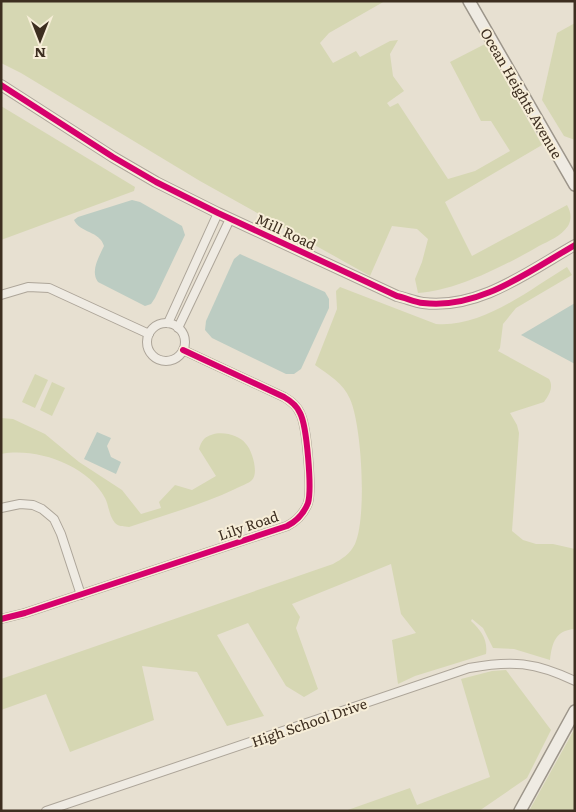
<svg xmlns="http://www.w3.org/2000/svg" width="576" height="812" font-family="Literata,serif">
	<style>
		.green { fill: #d6d7b3 }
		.water { fill: #bcccc2 }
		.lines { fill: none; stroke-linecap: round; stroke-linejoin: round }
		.minor-casing { stroke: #ada599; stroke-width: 10 }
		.tertiary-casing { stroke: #ada599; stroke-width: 12 }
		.secondary-casing { stroke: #9c958a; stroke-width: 14 }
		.minor { stroke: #efebe3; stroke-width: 8 }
		.tertiary { stroke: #efebe3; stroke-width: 10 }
		.secondary { stroke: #efebe3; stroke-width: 11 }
		.cycleway-casing { stroke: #f7eed8; stroke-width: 9 }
		.cycleway { stroke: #d6006c; stroke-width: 6 }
		.labels { text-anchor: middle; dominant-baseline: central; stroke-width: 4; stroke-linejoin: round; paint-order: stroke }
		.street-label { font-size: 14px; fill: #3d2e20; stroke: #f7eed8 }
	</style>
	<rect width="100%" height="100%" fill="#e7e0d1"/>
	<!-- green -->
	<g class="green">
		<path d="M1,1H385L329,33L320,43L333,63L356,51L360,57L390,41L398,40L390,54L393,76L404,91L387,103L390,107L398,103L448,179L475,171L510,151L491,121H481L450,62L485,44L542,145L445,202L472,256L567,205C571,212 572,219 568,226C561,236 549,241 539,246C506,265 456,291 418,293L415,279L422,262L428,239L417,229L392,226L370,276L200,181L21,73L1,63Z"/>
		<polygon points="575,23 575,140 564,136 542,100 557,33"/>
		<polygon points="1,106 135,187 134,191 1,240"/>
		<path d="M567,267L572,275L516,308L503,324L500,348L498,351L549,379C554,387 549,395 544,402L510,413L517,425L519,433L512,531L523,540L536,544H553L575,549V629C556,630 552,642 550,660L514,649L493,648L483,628L472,619L471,621C481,630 488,640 486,654L415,676L398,684L392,640L416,633L401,614L391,564L292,604L300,617L296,628L318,689L304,697L286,686L248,623L217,635L264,716L227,726L197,672L142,666L154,720L70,752L46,694L1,710V679L333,564C342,559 350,554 355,544C367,517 362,426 350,399C343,383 329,375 315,365L337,309L336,291L340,287L436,324C482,328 529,290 567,267Z"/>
		<polygon points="35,374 48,380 35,408 22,402"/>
		<polygon points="52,382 65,388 52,416 40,410"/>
		<path d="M1,418L13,419L45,434L79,462L122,490L141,514L161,508L159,502L175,485L192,490L216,476L199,449C200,446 201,442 204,439C215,429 238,433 246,444C252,450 259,473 252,480C248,484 240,486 235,489C201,505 165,515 129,527C124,526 119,527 115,523C109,516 109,506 105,498C88,465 36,447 1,454Z"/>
		<polygon points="506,670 551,730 527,778 479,811 345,811 410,788 417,805 490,777 461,679 492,671"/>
		<polygon points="575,728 575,811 529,811"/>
	</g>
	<!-- water -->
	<g class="water">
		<path d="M132,200L140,202L182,226L185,235L155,298L151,304L145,306L98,282C90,271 99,257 104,246C100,231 80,233 74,220L78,217Z"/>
		<polygon points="240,254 325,292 329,299 329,308 301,369 294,374 286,374 212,338 205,330 206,321 234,259"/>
		<polygon points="575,303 575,364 521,335"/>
		<polygon points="97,432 111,438 107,446 111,457 121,462 116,474 84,459"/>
	</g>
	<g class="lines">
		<!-- minor casing -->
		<g class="minor-casing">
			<g id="minor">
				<polyline points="1,295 28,287 49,288 149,334"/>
				<polyline points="168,323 218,213"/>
				<circle cx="166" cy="342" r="19"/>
				<polyline points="178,328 230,219"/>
				<polyline points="1,508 20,504 33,505 42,509 54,519 61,534 81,595"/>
				<path d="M1,619L25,613L287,526C297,521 304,513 308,503C312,489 307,426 300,413C297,406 291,401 284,397L183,350"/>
				<path d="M46,811L469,668C512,660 535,662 575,681"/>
			</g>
		</g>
		<!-- tertiary casing -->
		<g class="tertiary-casing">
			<path id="tertiary" d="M1,85L113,157L156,182L218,213L397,296C406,298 415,302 423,303C479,310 529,271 575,245"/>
		</g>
		<!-- secondary casing -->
		<g class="secondary-casing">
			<g id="secondary">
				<polyline points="469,1 575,185"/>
				<polyline points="520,811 575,711"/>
			</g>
		</g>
		<!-- minor -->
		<use href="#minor" class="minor"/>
		<!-- tertiary -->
		<use href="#tertiary" class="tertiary"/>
		<!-- secondary -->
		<use href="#secondary" class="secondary"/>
		<!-- cycleway casing -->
		<g class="cycleway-casing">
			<g id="cycleway">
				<path d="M1,85L113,157L156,182L218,213L397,296C406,298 415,302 423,303C479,310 529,271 575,245"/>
				<path d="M1,619L25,613L287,526C297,521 304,513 308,503C312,489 307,426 300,413C297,406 291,401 284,397L183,350"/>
			</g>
		</g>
		<!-- cycleway -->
		<use href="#cycleway" class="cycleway"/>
	</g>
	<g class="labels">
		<!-- street labels -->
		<g class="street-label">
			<text transform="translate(522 93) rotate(60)">Ocean Heights Avenue</text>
			<text transform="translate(286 231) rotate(25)">Mill Road</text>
			<text transform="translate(248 525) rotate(-19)">Lily Road</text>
			<text transform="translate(309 722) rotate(-19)">High School Drive</text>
		</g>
	</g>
	<!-- border -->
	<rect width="576" height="812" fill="none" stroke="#3d2e20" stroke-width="5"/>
	<!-- north arrow -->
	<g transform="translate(40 40) rotate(180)" stroke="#f7eed8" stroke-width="4" paint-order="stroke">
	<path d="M0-4L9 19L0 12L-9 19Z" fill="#3d2e20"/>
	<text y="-8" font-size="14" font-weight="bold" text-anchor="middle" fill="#3d2e20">N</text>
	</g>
</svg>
